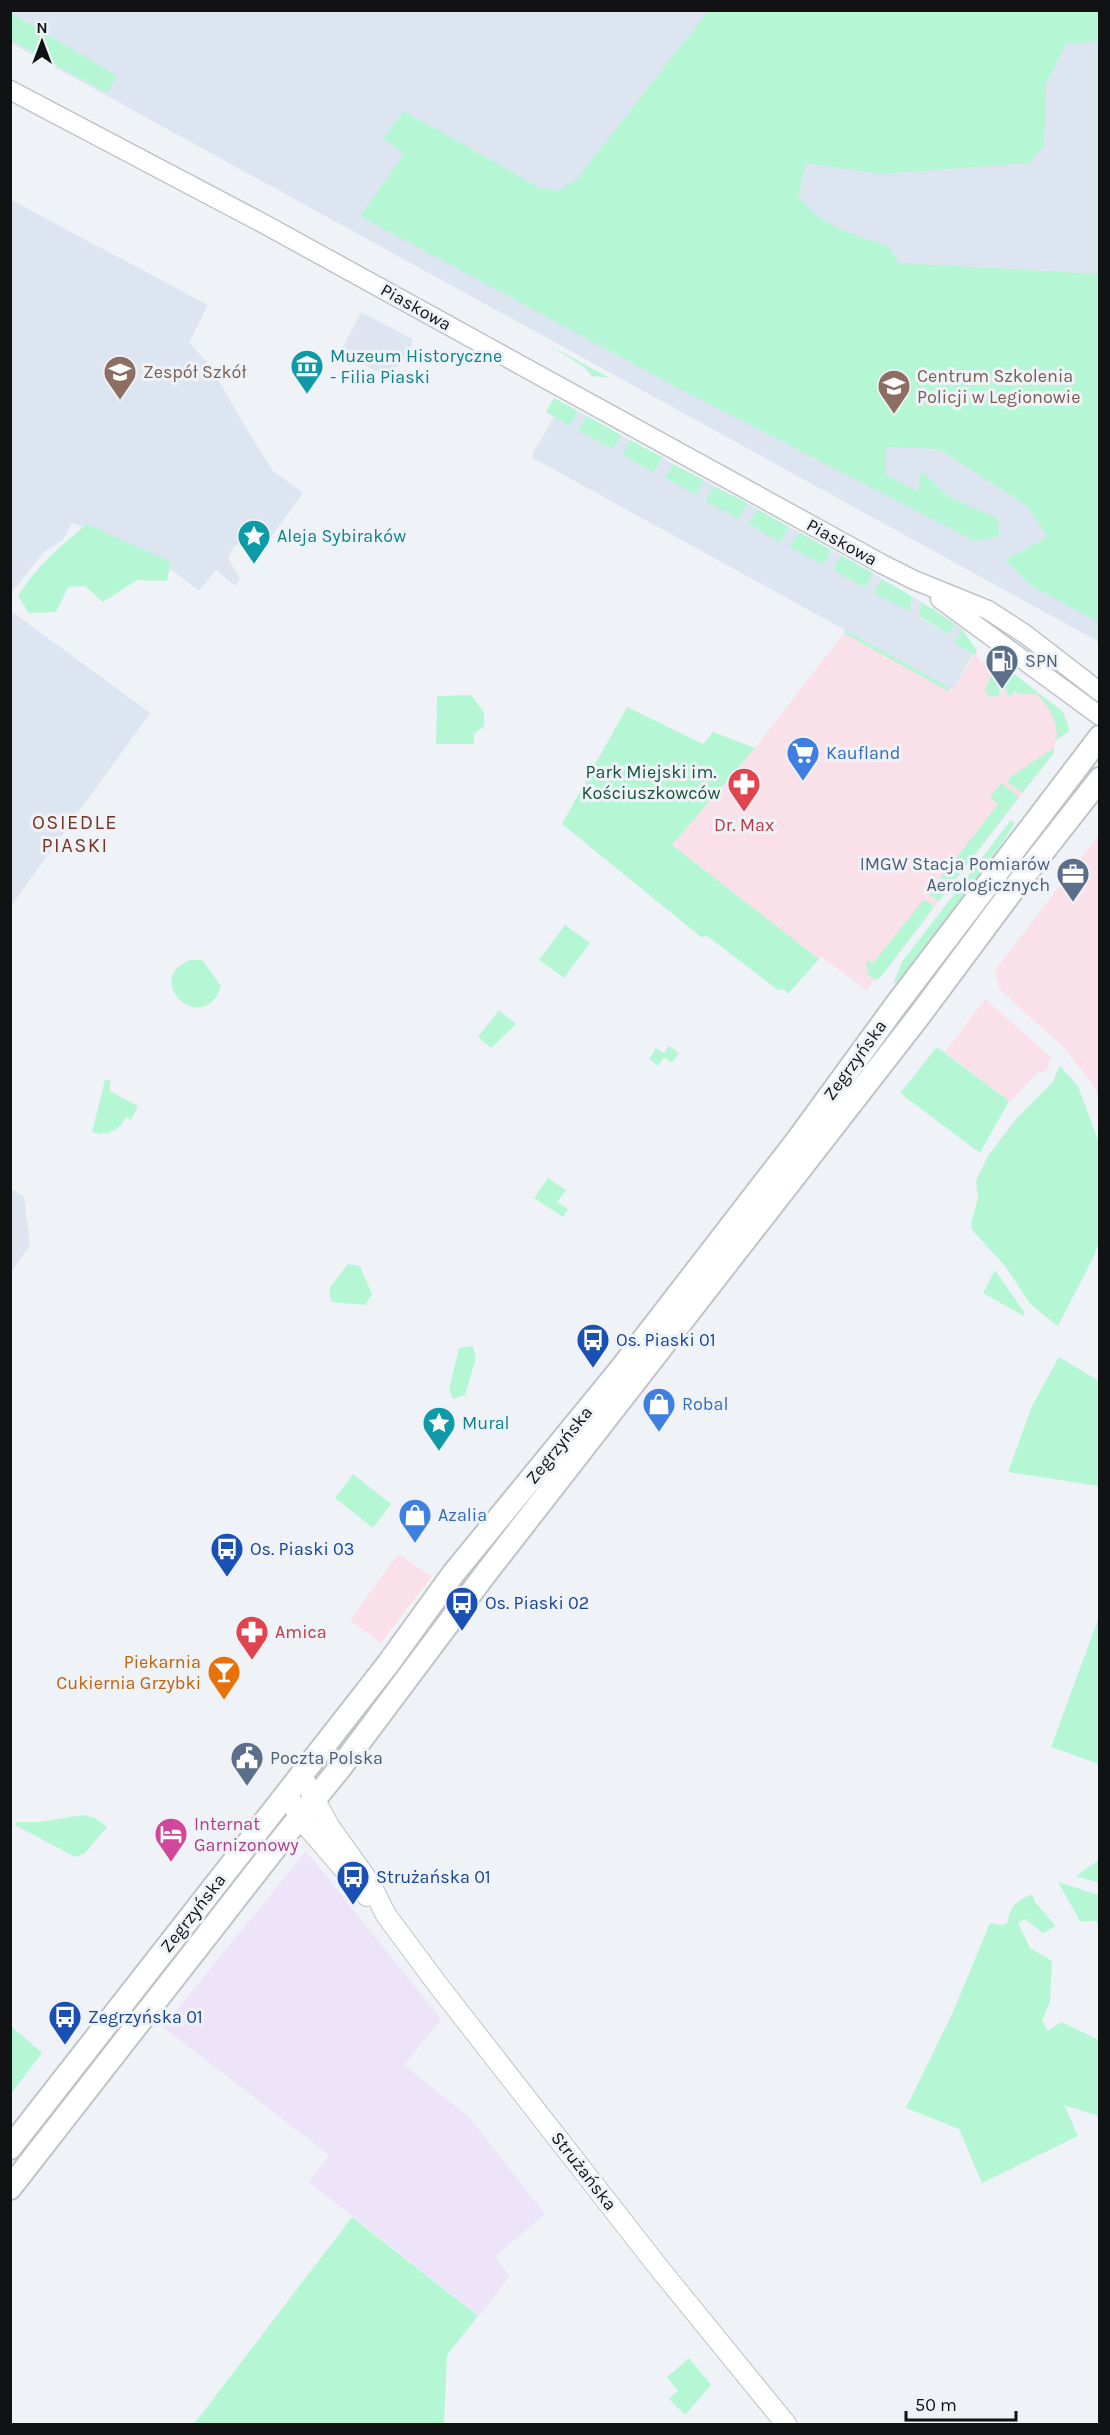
<svg xmlns="http://www.w3.org/2000/svg" width="1110" height="2435" font-family="Karla,sans-serif">
	<style>
		.commercial { fill: #fae1e9 }
		.built { fill: #dde5f0 }
		.medical { fill: #ede4f9 }
		.green { fill: #b5f6d5 }
		.lines { fill: none; stroke-linecap: round; stroke-linejoin: round }
		.tertiary-casing { stroke: #c0c3c8; stroke-width: 21 }
		.secondary-casing { stroke: #c0c3c8; stroke-width: 22 }
		.primary-casing { stroke: #c0c3c8; stroke-width: 26 }
		.tertiary { stroke: #fff; stroke-width: 18 }
		.secondary { stroke: #fff; stroke-width: 20 }
		.primary { stroke: #fff; stroke-width: 22 }
		.labels { text-anchor: middle; dominant-baseline: central; stroke-width: 6; stroke-linejoin: round; paint-order: stroke }
		.street-label { font-size: 18px; fill: #111214; stroke: #eff3f8 }
		.culture-label { font-size: 18px; fill: #0d838f; stroke: #eff3f8; text-anchor: start }
		.education-label { font-size: 18px; fill: #785e54; stroke: #eff3f8; text-anchor: start }
		.service-label { font-size: 18px; fill: #4e5e75; stroke: #eff3f8; text-anchor: start }
		.shop-label { font-size: 18px; fill: #366cbe; stroke: #eff3f8; text-anchor: start }
		.park-label { font-size: 18px; fill: #18533a; stroke: #eff3f8 }
		.health-label { font-size: 18px; fill: #be3a42; stroke: #eff3f8 }
		.transit-label { font-size: 18px; fill: #164399; stroke: #eff3f8; text-anchor: start }
		.food-label { font-size: 18px; fill: #c56008; stroke: #eff3f8; text-anchor: end }
		.hotel-label { font-size: 18px; fill: #b23c85; stroke: #eff3f8; text-anchor: start }
		.neighbourhood-label { font-size: 20px; letter-spacing: 1.5px; fill: #783324; stroke: #eff3f8 }
	</style>
	<rect width="100%" height="100%" fill="#eff3f8"/>
	<!-- commercial -->
	<g class="commercial">
		<polygon points="844,633 948,690 950,688 953,689 977,651 977,658 995,668 1005,667 1063,712 1069,729 1068,732 1056,740 1053,754 880,978 876,978 867,990 821,957 819,959 672,845 755,748"/>
		<polygon points="1099,835 1099,1097 1090,1081 1064,1048 999,989 995,970"/>
		<polygon points="985,999 1052,1058 1047,1063 1050,1066 1043,1074 1039,1071 1010,1102 945,1052"/>
		<polygon points="398,1554 432,1576 381,1643 350,1620"/>
	</g>
	<!-- built -->
	<g class="built">
		<polygon points="11,10 1099,11 1099,642 11,43"/>
		<polygon points="11,200 208,305 189,343 209,364 252,438 273,471 303,493 264,547 235,545 228,558 240,579 235,586 216,570 199,591 154,556 72,523 63,540 45,551 11,593"/>
		<polygon points="361,312 412,339 412,346 389,378 340,352"/>
		<polygon points="578,411 587,416 579,431 613,449 621,435 630,440 623,455 650,471 654,473 662,457 673,464 665,478 696,495 704,480 714,486 707,501 739,518 747,503 757,509 749,524 780,542 789,527 799,532 791,547 823,565 831,550 841,555 833,570 865,588 873,573 882,579 874,593 911,605 911,596 922,602 918,615 921,619 949,634 955,624 962,629 955,640 955,644 973,655 953,689 950,688 948,691 844,633 845,630 814,613 533,458 532,455 554,416 570,426"/>
		<polygon points="11,611 150,713 11,906"/>
		<polygon points="11,1188 24,1197 30,1245 11,1272"/>
	</g>
	<!-- medical -->
	<polygon class="medical" points="306,1851 441,2019 404,2065 470,2118 545,2214 495,2257 510,2276 479,2316 309,2182 329,2155 163,2027"/>
	<!-- green -->
	<g class="green">
		<polygon points="708,11 1099,11 1099,41 1066,44 1046,84 1044,145 1029,163 881,174 806,163 798,197 819,218 839,229 889,247 899,263 1099,274 1099,623 1029,584 1005,560 1048,537 1027,506 939,449 886,447 886,475 919,492 921,470 948,496 998,519 999,536 975,541 682,390 360,216 404,154 383,138 404,111 540,188 558,191 576,180"/>
		<polygon points="11,13 117,76 107,93 11,40"/>
		<polygon points="545,343 610,378 592,376 584,367"/>
		<polygon points="554,398 578,411 570,426 546,412"/>
		<polygon points="587,416 621,435 614,449 578,431"/>
		<polygon points="630,440 662,457 654,473 623,455"/>
		<polygon points="673,464 704,480 696,495 665,478"/>
		<polygon points="714,486 747,503 739,519 706,501"/>
		<polygon points="757,509 789,527 780,542 748,524"/>
		<path d="M87,524L171,562L167,581L137,580L103,602L85,586L68,587L56,612L29,613L18,596C36,567 60,546 87,524Z"/>
		<polygon points="799,532 831,550 823,565 790,547"/>
		<polygon points="841,555 873,573 865,588 833,570"/>
		<polygon points="882,579 911,596 911,605 908,611 874,593"/>
		<polygon points="922,602 955,624 949,634 918,616"/>
		<polygon points="962,629 977,651 974,655 955,644 955,640"/>
		<polygon points="845,630 950,688 948,691 844,633"/>
		<path d="M1000,667H1005L1063,712L1069,729L1068,732L1056,740C1060,724 1048,705 1037,694H1018L1017,691H1013V695H1007L1006,688L999,689V696L989,697L985,690L986,685L990,684L988,681L995,668Z"/>
		<polygon points="471,695 484,712 484,726 474,734 474,744 436,744 437,696"/>
		<polygon points="627,707 703,744 713,732 755,748 672,845 819,959 788,994 785,990 778,990 707,936 701,937 562,824"/>
		<polygon points="1054,748 1053,754 1022,793 1007,782 1013,775"/>
		<polygon points="1001,783 1019,797 939,901 928,894 998,804 990,797"/>
		<path d="M1011,820L1015,823C981,878 938,927 900,980L893,984L902,962Z"/>
		<polygon points="924,899 932,905 933,908 880,978 875,980 866,973 869,970 866,965 868,960 873,963"/>
		<polygon points="565,925 590,943 564,978 539,960"/>
		<path d="M190,960H202L221,986C204,1039 140,980 190,960Z"/>
		<polygon points="499,1010 516,1024 491,1048 478,1037"/>
		<polygon points="669,1046 679,1053 672,1062 664,1057 658,1066 649,1059 656,1048 664,1053"/>
		<polygon points="937,1047 1009,1101 980,1153 900,1093"/>
		<polygon points="1060,1066 1078,1086 1097,1137 1100,1153 1100,1238 1094,1256 1058,1326 1031,1305 1005,1266 972,1230 971,1223 978,1198 976,1181 988,1156 1016,1119 1052,1083"/>
		<path d="M105,1080H110V1091L138,1106L131,1120L126,1117C119,1131 107,1137 92,1132Z"/>
		<polygon points="548,1178 566,1190 557,1202 568,1209 563,1217 534,1198"/>
		<polygon points="348,1264 360,1266 372,1294 365,1305 331,1302 329,1289"/>
		<polygon points="995,1270 1024,1312 1024,1316 983,1293"/>
		<polygon points="473,1346 476,1358 465,1395 453,1399 449,1390 459,1348"/>
		<polygon points="1059,1357 1099,1381 1099,1486 1008,1472 1032,1406"/>
		<polygon points="353,1474 391,1504 373,1528 335,1498"/>
		<polygon points="1099,1617 1099,1764 1051,1747"/>
		<polygon points="84,1815 95,1818 107,1827 85,1853 75,1857 15,1825 17,1822 39,1822"/>
		<polygon points="1099,1860 1099,1883 1076,1876"/>
		<polygon points="1058,1882 1099,1895 1099,1924 1096,1921 1080,1921"/>
		<path d="M1032,1894L1035,1902L1056,1926L1043,1933L1025,1919L1018,1923L1030,1948L1052,1961L1050,2002L1042,2020L1048,2031L1061,2022L1099,2040V2116L1064,2105L1078,2136L982,2183L959,2129L906,2108L953,2012L990,1923L1002,1925L1007,1923C1012,1903 1015,1903 1032,1894Z"/>
		<polygon points="11,2026 42,2053 11,2094"/>
		<polygon points="352,2217 478,2316 447,2355 444,2424 194,2424"/>
		<polygon points="689,2358 711,2385 685,2415 669,2399 678,2391 667,2377"/>
	</g>
	<g class="lines">
		<!-- tertiary casing -->
		<g class="tertiary-casing">
			<g id="tertiary">
				<polyline points="10,90 266,225 882,564 914,580 988,610 1025,634 1100,692"/>
				<polyline points="940,599 1100,716"/>
			</g>
		</g>
		<!-- secondary casing -->
		<g class="secondary-casing">
			<g id="secondary">
				<polyline points="301,1774 329,1826 371,1885 386,1915 438,1985 659,2268 786,2424"/>
				<polyline points="287,1792 299,1817 367,1896"/>
			</g>
		</g>
		<!-- primary casing -->
		<g class="primary-casing">
			<g id="primary">
				<polyline points="10,2148 388,1664 453,1574 620,1370 799,1138 896,1005 1100,737"/>
				<polyline points="10,2188 282,1839 340,1768 486,1573 919,1016 1009,895 1100,779"/>
			</g>
		</g>
		<!-- tertiary -->
		<use href="#tertiary" class="tertiary"/>
		<!-- secondary -->
		<use href="#secondary" class="secondary"/>
		<!-- primary -->
		<use href="#primary" class="primary"/>
	</g>
	<!-- icons -->
	<defs>
		<g id="museum-pin" transform="scale(1.725)"><path d="M0 17L-7.5 6A9.5 9.5 0 1 1 7.5 6Z" fill="#0f9aa8" stroke="#eff3f8"/><path d="M0-6L6-3V-2H-6V-3ZM-5-1h2V3h-2ZM-1-1h2V3h-2ZM3-1h2V3H3ZM-6 4H6V6H-6Z" fill="#fff"/></g>
		<g id="school-pin" transform="scale(1.725)"><path d="M0 17L-7.5 6A9.5 9.5 0 1 1 7.5 6Z" fill="#8d6e63" stroke="#eff3f8"/><path d="M0-5L7-2L0 1L-7-2ZM-4 1L0 2.5L4 1V4Q0 6-4 4Z" fill="#fff"/></g>
		<g id="university-pin" transform="scale(1.725)"><path d="M0 17L-7.5 6A9.5 9.5 0 1 1 7.5 6Z" fill="#8d6e63" stroke="#eff3f8"/><path d="M0-5L7-2L0 1L-7-2ZM-4 1L0 2.5L4 1V4Q0 6-4 4Z" fill="#fff"/></g>
		<g id="sight-pin" transform="scale(1.725)"><path d="M0 17L-7.5 6A9.5 9.5 0 1 1 7.5 6Z" fill="#0f9aa8" stroke="#eff3f8"/><path d="M0-6L1.8-2.2L6-1.7L2.9 1.2L3.7 5.4L0 3.3L-3.7 5.4L-2.9 1.2L-6-1.7L-1.8-2.2Z" fill="#fff"/></g>
		<g id="fuel-pin" transform="scale(1.725)"><path d="M0 17L-7.5 6A9.5 9.5 0 1 1 7.5 6Z" fill="#5c6f8a" stroke="#eff3f8"/><path d="M-5.5-6h7V0h2V4h1.3V-2.5L3-4.5l.8-.8L6-3V5H2.5V1h-1V6h-7ZM-4.2-4.7v3.2H.2V-4.7Z" fill="#fff"/></g>
		<g id="supermarket-pin" transform="scale(1.725)"><path d="M0 17L-7.5 6A9.5 9.5 0 1 1 7.5 6Z" fill="#3f7fe0" stroke="#eff3f8"/><path d="M-6-5.5h2.5l.6 2H6L4.5 2H-2.5L-4.4-4H-6ZM-1.5 3.2a1.3 1.3 0 1 0 .1 0ZM3 3.2a1.3 1.3 0 1 0 .1 0Z" fill="#fff"/></g>
		<g id="pharmacy-pin" transform="scale(1.725)"><path d="M0 17L-7.5 6A9.5 9.5 0 1 1 7.5 6Z" fill="#e0444e" stroke="#eff3f8"/><path d="M-2-6h4v4h4v4h-4v4h-4v-4h-4v-4h4Z" fill="#fff"/></g>
		<g id="office-pin" transform="scale(1.725)"><path d="M0 17L-7.5 6A9.5 9.5 0 1 1 7.5 6Z" fill="#5c6f8a" stroke="#eff3f8"/><path d="M-6-3h4V-5.5h4V-3h4V5H-6ZM-1-4.5V-3h2v-1.5ZM-6 0V1H6V0Z" fill="#fff"/></g>
		<g id="bus-pin" transform="scale(1.725)"><path d="M0 17L-7.5 6A9.5 9.5 0 1 1 7.5 6Z" fill="#1a4fb4" stroke="#eff3f8"/><path d="M-5-6H5V4H4V6H2V4H-2V6H-4V4H-5ZM-3.5-4V0h7V-4ZM-3.5 1.2v1.5H-2V1.2ZM2 1.2v1.5H3.5V1.2Z" fill="#fff"/></g>
		<g id="shop-pin" transform="scale(1.725)"><path d="M0 17L-7.5 6A9.5 9.5 0 1 1 7.5 6Z" fill="#3f7fe0" stroke="#eff3f8"/><path d="M-5-2.5h2.3a2.7 3.5 0 0 1 5.4 0H5L5.5 6h-11ZM-1.5-2.5h3a1.5 2.3 0 0 0-3 0Z" fill="#fff"/></g>
		<g id="bar-pin" transform="scale(1.725)"><path d="M0 17L-7.5 6A9.5 9.5 0 1 1 7.5 6Z" fill="#e8710a" stroke="#eff3f8"/><path d="M-6-5H6L.8 .8V4.5H3.5V6h-7V4.5H-.8V.8Z" fill="#fff"/></g>
		<g id="civic-pin" transform="scale(1.725)"><path d="M0 17L-7.5 6A9.5 9.5 0 1 1 7.5 6Z" fill="#5c6f8a" stroke="#eff3f8"/><path d="M-.6-6.5H3V-4.5H.6V-3L4-1V1h2V6H-6V1h2V-1L-.6-3ZM-1.2 2.5V6h2.4V2.5Z" fill="#fff"/></g>
		<g id="hotel-pin" transform="scale(1.725)"><path d="M0 17L-7.5 6A9.5 9.5 0 1 1 7.5 6Z" fill="#d1479c" stroke="#eff3f8"/><path d="M-6-4.5h1.5V1H6V5H4.5V3h-9V5H-6ZM-4 0a1.8 1.8 0 1 1 3.6 0ZM.5 0V-2.5h3Q6-2.5 6 0Z" fill="#fff"/></g>
	</defs>
	<g fill-rule="evenodd">
		<use href="#museum-pin" x="307" y="366"/>
		<use href="#school-pin" x="120" y="372"/>
		<use href="#university-pin" x="894" y="386"/>
		<use href="#sight-pin" x="254" y="536"/>
		<use href="#fuel-pin" x="1002" y="661"/>
		<use href="#supermarket-pin" x="803" y="753"/>
		<use href="#pharmacy-pin" x="744" y="784"/>
		<use href="#office-pin" x="1073" y="874"/>
		<use href="#bus-pin" x="593" y="1340"/>
		<use href="#shop-pin" x="659" y="1404"/>
		<use href="#sight-pin" x="439" y="1423"/>
		<use href="#shop-pin" x="415" y="1515"/>
		<use href="#bus-pin" x="227" y="1549"/>
		<use href="#bus-pin" x="462" y="1603"/>
		<use href="#pharmacy-pin" x="252" y="1632"/>
		<use href="#bar-pin" x="224" y="1672"/>
		<use href="#civic-pin" x="247" y="1758"/>
		<use href="#hotel-pin" x="171" y="1834"/>
		<use href="#bus-pin" x="353" y="1877"/>
		<use href="#bus-pin" x="65" y="2017"/>
	</g>
	<g class="labels">
		<!-- street labels -->
		<g class="street-label">
			<text transform="translate(416 307) rotate(29)">Piaskowa</text>
			<text transform="translate(842 542) rotate(29)">Piaskowa</text>
			<text transform="translate(855 1060) rotate(-54)">Zegrzyńska</text>
			<text transform="translate(559 1445) rotate(-51)">Zegrzyńska</text>
			<text transform="translate(193 1913) rotate(-52)">Zegrzyńska</text>
			<text transform="translate(584 2171) rotate(52)">Strużańska</text>
		</g>
		<!-- culture labels -->
		<g class="culture-label">
			<text x="330" y="356">Muzeum Historyczne<tspan x="330" dy="21">- Filia Piaski</tspan></text>
			<text x="277" y="536">Aleja Sybiraków</text>
			<text x="462" y="1423">Mural</text>
		</g>
		<!-- education labels -->
		<g class="education-label">
			<text x="143" y="372">Zespół Szkół</text>
			<text x="917" y="376">Centrum Szkolenia<tspan x="917" dy="21">Policji w Legionowie</tspan></text>
		</g>
		<!-- service labels -->
		<g class="service-label">
			<text x="1025" y="661">SPN</text>
			<text x="1050" y="864" text-anchor="end">IMGW Stacja Pomiarów<tspan x="1050" dy="21">Aerologicznych</tspan></text>
			<text x="270" y="1758">Poczta Polska</text>
		</g>
		<!-- shop labels -->
		<g class="shop-label">
			<text x="826" y="753">Kaufland</text>
			<text x="682" y="1404">Robal</text>
			<text x="438" y="1515">Azalia</text>
		</g>
		<!-- park labels -->
		<g class="park-label">
			<text x="651" y="772">Park Miejski im.<tspan x="651" dy="21">Kościuszkowców</tspan></text>
		</g>
		<!-- health labels -->
		<g class="health-label">
			<text x="744" y="825">Dr. Max</text>
			<text x="275" y="1632" text-anchor="start">Amica</text>
		</g>
		<!-- transit labels -->
		<g class="transit-label">
			<text x="616" y="1340">Os. Piaski 01</text>
			<text x="250" y="1549">Os. Piaski 03</text>
			<text x="485" y="1603">Os. Piaski 02</text>
			<text x="376" y="1877">Strużańska 01</text>
			<text x="88" y="2017">Zegrzyńska 01</text>
		</g>
		<!-- food labels -->
		<g class="food-label">
			<text x="201" y="1662">Piekarnia<tspan x="201" dy="21">Cukiernia Grzybki</tspan></text>
		</g>
		<!-- hotel labels -->
		<g class="hotel-label">
			<text x="194" y="1824">Internat<tspan x="194" dy="21">Garnizonowy</tspan></text>
		</g>
		<!-- neighbourhood labels -->
		<g class="neighbourhood-label">
			<text x="75" y="822">OSIEDLE<tspan x="75" dy="23">PIASKI</tspan></text>
		</g>
	</g>
	<!-- border -->
	<rect width="1110" height="2435" fill="none" stroke="#111214" stroke-width="24"/>
	<!-- north arrow -->
	<g transform="translate(42 42)" stroke="#eff3f8" stroke-width="4.5" paint-order="stroke">
	<path d="M0-4.5L10 22L0 15L-10 22Z" fill="#111214"/>
	<text y="-9" font-size="16" font-weight="bold" text-anchor="middle" fill="#111214">N</text>
	</g>
	<!-- scale -->
	<path d="M906 2411v9h110v-9" fill="none" stroke="#111214" stroke-width="3"/>
	<text x="915" y="2411" font-size="18" fill="#111214" stroke="#eff3f8" stroke-width="4.5" paint-order="stroke">50 m</text>
</svg>
